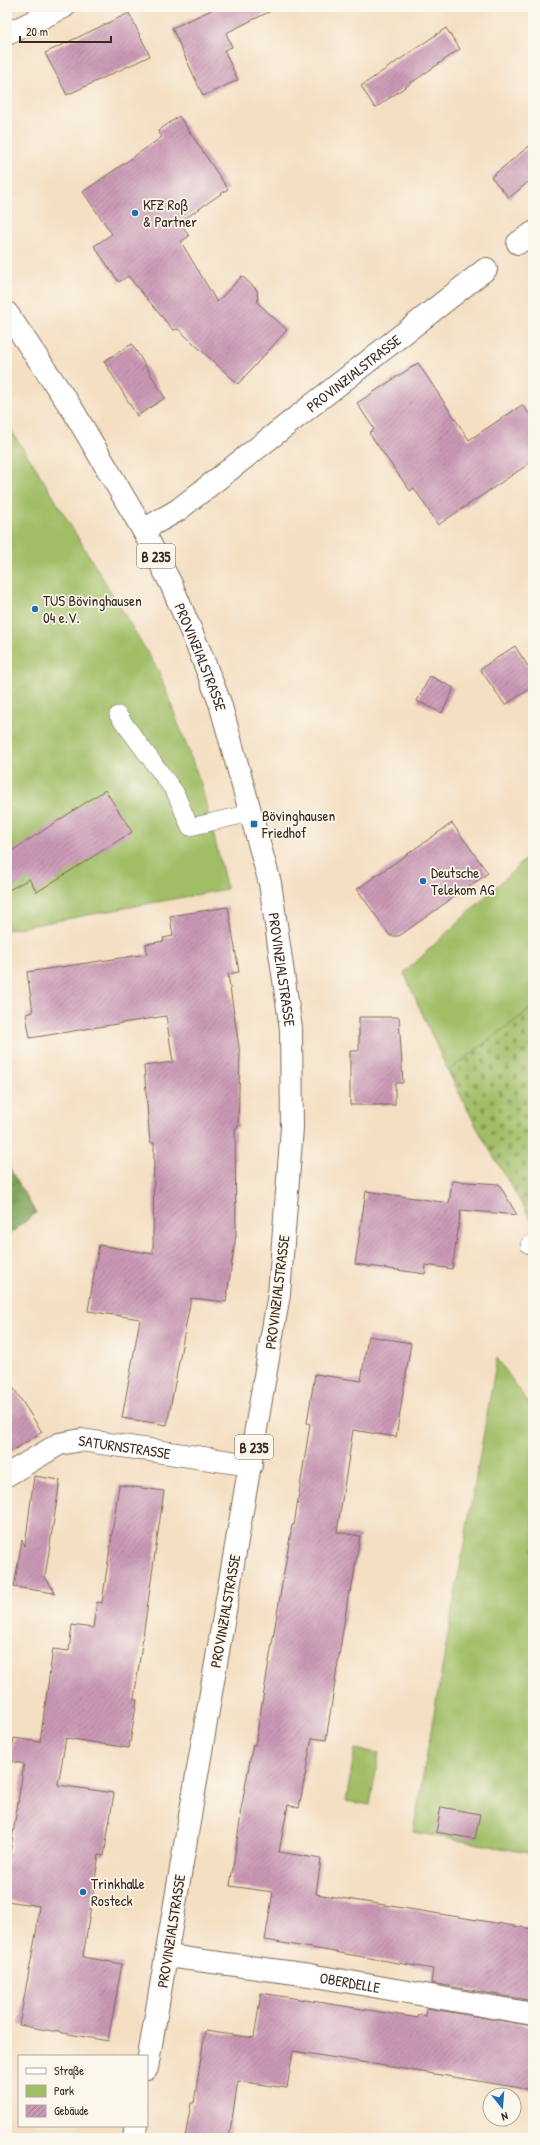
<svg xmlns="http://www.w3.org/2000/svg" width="540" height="2145" font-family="'Patrick Hand',sans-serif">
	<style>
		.forest { fill: url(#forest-crowns); stroke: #5e683c }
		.cemetery { fill: url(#cemetery-stones); stroke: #6e7442 }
		.green { fill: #a0be66; stroke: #6e7442 }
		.building { fill: url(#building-hatch) }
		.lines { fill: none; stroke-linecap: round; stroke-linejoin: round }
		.lane-casing { stroke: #7c6958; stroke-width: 18 }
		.street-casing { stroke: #7c6958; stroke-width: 24 }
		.primary-casing { stroke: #7c6958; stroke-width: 24 }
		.lane { stroke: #fff; stroke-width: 17 }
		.street { stroke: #fff; stroke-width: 22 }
		.primary { stroke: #fff; stroke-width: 22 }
		.poi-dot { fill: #1f6fb2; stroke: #fbf7ec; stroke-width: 1.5 }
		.labels { text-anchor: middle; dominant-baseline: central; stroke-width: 3.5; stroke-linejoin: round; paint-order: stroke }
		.shield { fill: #fbf7ec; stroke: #75685c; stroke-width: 1 }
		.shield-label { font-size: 14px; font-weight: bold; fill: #3b2a1e }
		.poi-label { font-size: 15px; fill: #3b2a1e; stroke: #fbf7ec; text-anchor: start }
		.street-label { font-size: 15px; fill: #3b2a1e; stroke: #fbf7ec }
	</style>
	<defs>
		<pattern id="forest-crowns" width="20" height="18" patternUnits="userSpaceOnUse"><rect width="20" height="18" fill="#80a55b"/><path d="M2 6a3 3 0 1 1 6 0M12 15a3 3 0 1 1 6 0" fill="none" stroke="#6a874b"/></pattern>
		<pattern id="cemetery-stones" width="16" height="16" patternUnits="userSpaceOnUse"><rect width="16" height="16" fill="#a0be66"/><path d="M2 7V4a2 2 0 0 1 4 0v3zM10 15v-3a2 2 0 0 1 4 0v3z" fill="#849b53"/></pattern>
		<pattern id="building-hatch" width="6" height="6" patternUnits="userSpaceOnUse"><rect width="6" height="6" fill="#ca98b6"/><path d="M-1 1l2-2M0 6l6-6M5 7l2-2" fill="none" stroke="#a57c93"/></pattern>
	</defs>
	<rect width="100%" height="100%" fill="#fbf7ec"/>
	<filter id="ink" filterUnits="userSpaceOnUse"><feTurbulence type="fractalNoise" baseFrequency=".025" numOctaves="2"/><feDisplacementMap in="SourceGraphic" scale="8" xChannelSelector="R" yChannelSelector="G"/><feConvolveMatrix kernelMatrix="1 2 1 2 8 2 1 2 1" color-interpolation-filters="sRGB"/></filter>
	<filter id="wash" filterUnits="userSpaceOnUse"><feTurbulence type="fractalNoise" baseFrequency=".012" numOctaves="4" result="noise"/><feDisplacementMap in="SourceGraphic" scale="16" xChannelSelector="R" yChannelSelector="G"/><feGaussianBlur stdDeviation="0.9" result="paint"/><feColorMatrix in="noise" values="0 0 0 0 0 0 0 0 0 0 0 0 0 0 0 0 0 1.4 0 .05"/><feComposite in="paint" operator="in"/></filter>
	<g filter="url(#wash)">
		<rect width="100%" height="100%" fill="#f4dfc3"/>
		<!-- forest -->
		<polygon class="forest" points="7,1164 36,1213 7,1236"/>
		<!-- cemetery -->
		<polygon class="cemetery" points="533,1007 533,1223 477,1128 448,1071"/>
		<!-- green -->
		<g class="green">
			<polygon points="7,425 36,468 158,670 201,784 227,889 7,930"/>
			<polygon points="533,852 533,1007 448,1071 404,973"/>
			<polygon points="497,1358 533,1410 533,1854 413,1832"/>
			<polygon points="355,1749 379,1753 370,1805 346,1801"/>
		</g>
		<g id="blocks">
			<!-- building -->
			<g class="building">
				<polygon points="218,7 279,7 226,33 232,47 224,50 238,80 203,96 172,28"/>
				<polygon points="129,13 150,56 67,95 45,53"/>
				<polygon points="446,28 460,49 375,108 361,86"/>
				<polygon points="179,116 228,189 180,222 189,236 181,242 217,302 242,276 257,290 258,303 287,330 238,384 178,329 173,330 128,276 119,282 94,246 112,234 83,192 162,137 158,131"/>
				<polygon points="533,143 533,178 509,198 491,177"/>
				<polygon points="132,344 165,398 137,416 104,361"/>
				<polygon points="418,363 469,440 522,405 533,418 533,461 438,525 414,488 410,491 369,433 374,429 357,403"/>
				<polygon points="515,646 533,674 533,687 505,705 480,669"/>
				<polygon points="430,676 454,688 442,713 417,701"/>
				<polygon points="105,790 132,832 37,892 29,879 7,891 7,854"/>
				<polygon points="452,823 488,873 399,936 390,936 357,889"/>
				<polygon points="228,907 239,972 228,974 240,1054 238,1128 235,1128 236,1235 226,1302 191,1298 167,1425 122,1418 140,1319 88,1311 99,1245 153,1254 154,1143 150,1143 144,1066 173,1062 166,1016 30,1038 26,1014 33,1012 27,972 147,954 146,944 164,941 163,938 173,936 170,916"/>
				<polygon points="359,1017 399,1017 403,1083 395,1083 395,1105 350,1105 350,1051 359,1051"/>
				<polygon points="452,1181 499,1184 517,1215 461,1210 452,1269 426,1265 425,1274 355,1264 366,1191 449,1203"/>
				<polygon points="368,1336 411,1343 396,1437 353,1430 337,1532 360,1536 351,1592 349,1591 326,1740 312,1738 299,1808 288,1805 279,1852 321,1859 316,1894 533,1929 533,2001 431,1983 433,1969 265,1940 273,1892 230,1886 241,1815 240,1815 253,1744 255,1745 292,1525 294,1525 310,1424 307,1423 315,1374 361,1381"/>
				<polygon points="7,1378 42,1432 7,1454"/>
				<polygon points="34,1476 60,1480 45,1577 55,1593 14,1587 22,1540 25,1546"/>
				<polygon points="119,1485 164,1491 134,1699 137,1700 129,1748 66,1738 58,1785 114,1793 104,1856 99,1855 83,1957 122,1964 108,2041 19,2025 37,1928 39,1906 7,1901 7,1853 10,1853 24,1764 10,1761 14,1738 40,1742 53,1649 69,1651 72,1625 93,1628 97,1602 102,1603"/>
				<polygon points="441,1807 480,1814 475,1839 436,1832"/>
				<polygon points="261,1993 418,2018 419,2015 426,2016 427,2008 533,2026 533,2090 293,2051 287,2088 238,2081 229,2138 185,2138 191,2103 194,2103 205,2031 254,2038"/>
			</g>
		</g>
	</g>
	<g filter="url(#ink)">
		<use href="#blocks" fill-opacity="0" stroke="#7c6958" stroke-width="1"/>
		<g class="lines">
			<!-- lane casing -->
			<g class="lane-casing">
				<g id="lane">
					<polyline points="118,715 175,792 190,827 251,813"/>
					<polyline points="529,1245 533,1243"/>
				</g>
			</g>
			<!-- street casing -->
			<g class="street-casing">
				<g id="street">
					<polyline points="7,34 64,7"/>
					<polyline points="518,243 533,233"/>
					<path id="s1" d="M143,530L178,510L486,269"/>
					<path id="s2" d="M7,1475L59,1444L81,1440L251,1465"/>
					<path id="s3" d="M167,1956L310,1975L533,2014"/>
				</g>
			</g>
			<!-- primary casing -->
			<g class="primary-casing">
				<g id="primary">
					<path id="s4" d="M7,313L74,412L143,530L171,584L200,652L220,703L270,883L291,1029L292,1128L279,1294L147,2068"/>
					<polyline points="134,2138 136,2126"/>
				</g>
			</g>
			<!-- lane -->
			<use href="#lane" class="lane"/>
			<!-- street -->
			<use href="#street" class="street"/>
			<!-- primary -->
			<use href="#primary" class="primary"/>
		</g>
	</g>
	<!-- markers -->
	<g class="poi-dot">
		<circle cx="135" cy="213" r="4"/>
		<circle cx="35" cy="609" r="4"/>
		<rect x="250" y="820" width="8" height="8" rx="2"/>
		<circle cx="423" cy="881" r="4"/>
		<circle cx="83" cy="1892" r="4"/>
	</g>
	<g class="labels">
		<!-- shield labels -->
		<g class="shield">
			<rect x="137" y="544" width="38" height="24" rx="3"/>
			<rect x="235" y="1435" width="38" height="24" rx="3"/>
		</g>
		<g class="shield-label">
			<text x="156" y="556">B 235</text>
			<text x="254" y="1447">B 235</text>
		</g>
		<!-- poi labels -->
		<g class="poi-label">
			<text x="143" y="204">KFZ Roß<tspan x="143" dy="17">&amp; Partner</tspan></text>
			<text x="43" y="600">TUS Bövinghausen<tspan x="43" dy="17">04 e.V.</tspan></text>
			<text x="262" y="815">Bövinghausen<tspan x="262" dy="17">Friedhof</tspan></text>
			<text x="431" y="872">Deutsche<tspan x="431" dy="17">Telekom AG</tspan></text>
			<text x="91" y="1883">Trinkhalle<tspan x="91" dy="17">Rosteck</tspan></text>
		</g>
		<!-- street labels -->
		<g class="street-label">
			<text stroke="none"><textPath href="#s1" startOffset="263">PROVINZIALSTRASSE</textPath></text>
			<text stroke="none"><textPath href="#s4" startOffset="396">PROVINZIALSTRASSE</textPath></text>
			<text stroke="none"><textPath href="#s4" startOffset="720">PROVINZIALSTRASSE</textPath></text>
			<text transform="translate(277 1292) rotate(-83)">PROVINZIALSTRASSE</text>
			<text stroke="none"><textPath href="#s2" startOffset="127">SATURNSTRASSE</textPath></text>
			<text transform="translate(225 1611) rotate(-80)">PROVINZIALSTRASSE</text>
			<text transform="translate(171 1931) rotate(-81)">PROVINZIALSTRASSE</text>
			<text stroke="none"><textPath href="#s3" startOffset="185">OBERDELLE</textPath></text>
		</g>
	</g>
	<!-- margin -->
	<rect width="540" height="2145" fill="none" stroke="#fbf7ec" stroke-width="24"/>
	<!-- legend -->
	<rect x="18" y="2055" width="130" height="72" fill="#fbf7ec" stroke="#aea59a"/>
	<rect x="26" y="2068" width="20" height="6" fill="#ffffff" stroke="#aea59a"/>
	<text x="54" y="2075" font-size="12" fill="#3b2a1e">Straße</text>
	<rect x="26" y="2085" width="20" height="12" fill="#a0be66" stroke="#aea59a"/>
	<text x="54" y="2095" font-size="12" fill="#3b2a1e">Park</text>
	<rect x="26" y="2105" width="20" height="12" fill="url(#building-hatch)" stroke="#aea59a"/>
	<text x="54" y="2115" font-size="12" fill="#3b2a1e">Gebäude</text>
	<!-- north arrow -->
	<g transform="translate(502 2107) rotate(163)"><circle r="19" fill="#fbf7ec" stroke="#aea59a"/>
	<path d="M0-3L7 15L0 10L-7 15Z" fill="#1f6fb2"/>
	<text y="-6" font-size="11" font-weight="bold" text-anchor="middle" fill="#3b2a1e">N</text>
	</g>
	<!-- scale -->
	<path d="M20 36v6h91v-6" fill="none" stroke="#3b2a1e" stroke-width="2"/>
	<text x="26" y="36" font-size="12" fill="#3b2a1e" stroke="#fbf7ec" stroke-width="3" paint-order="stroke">20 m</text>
</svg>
